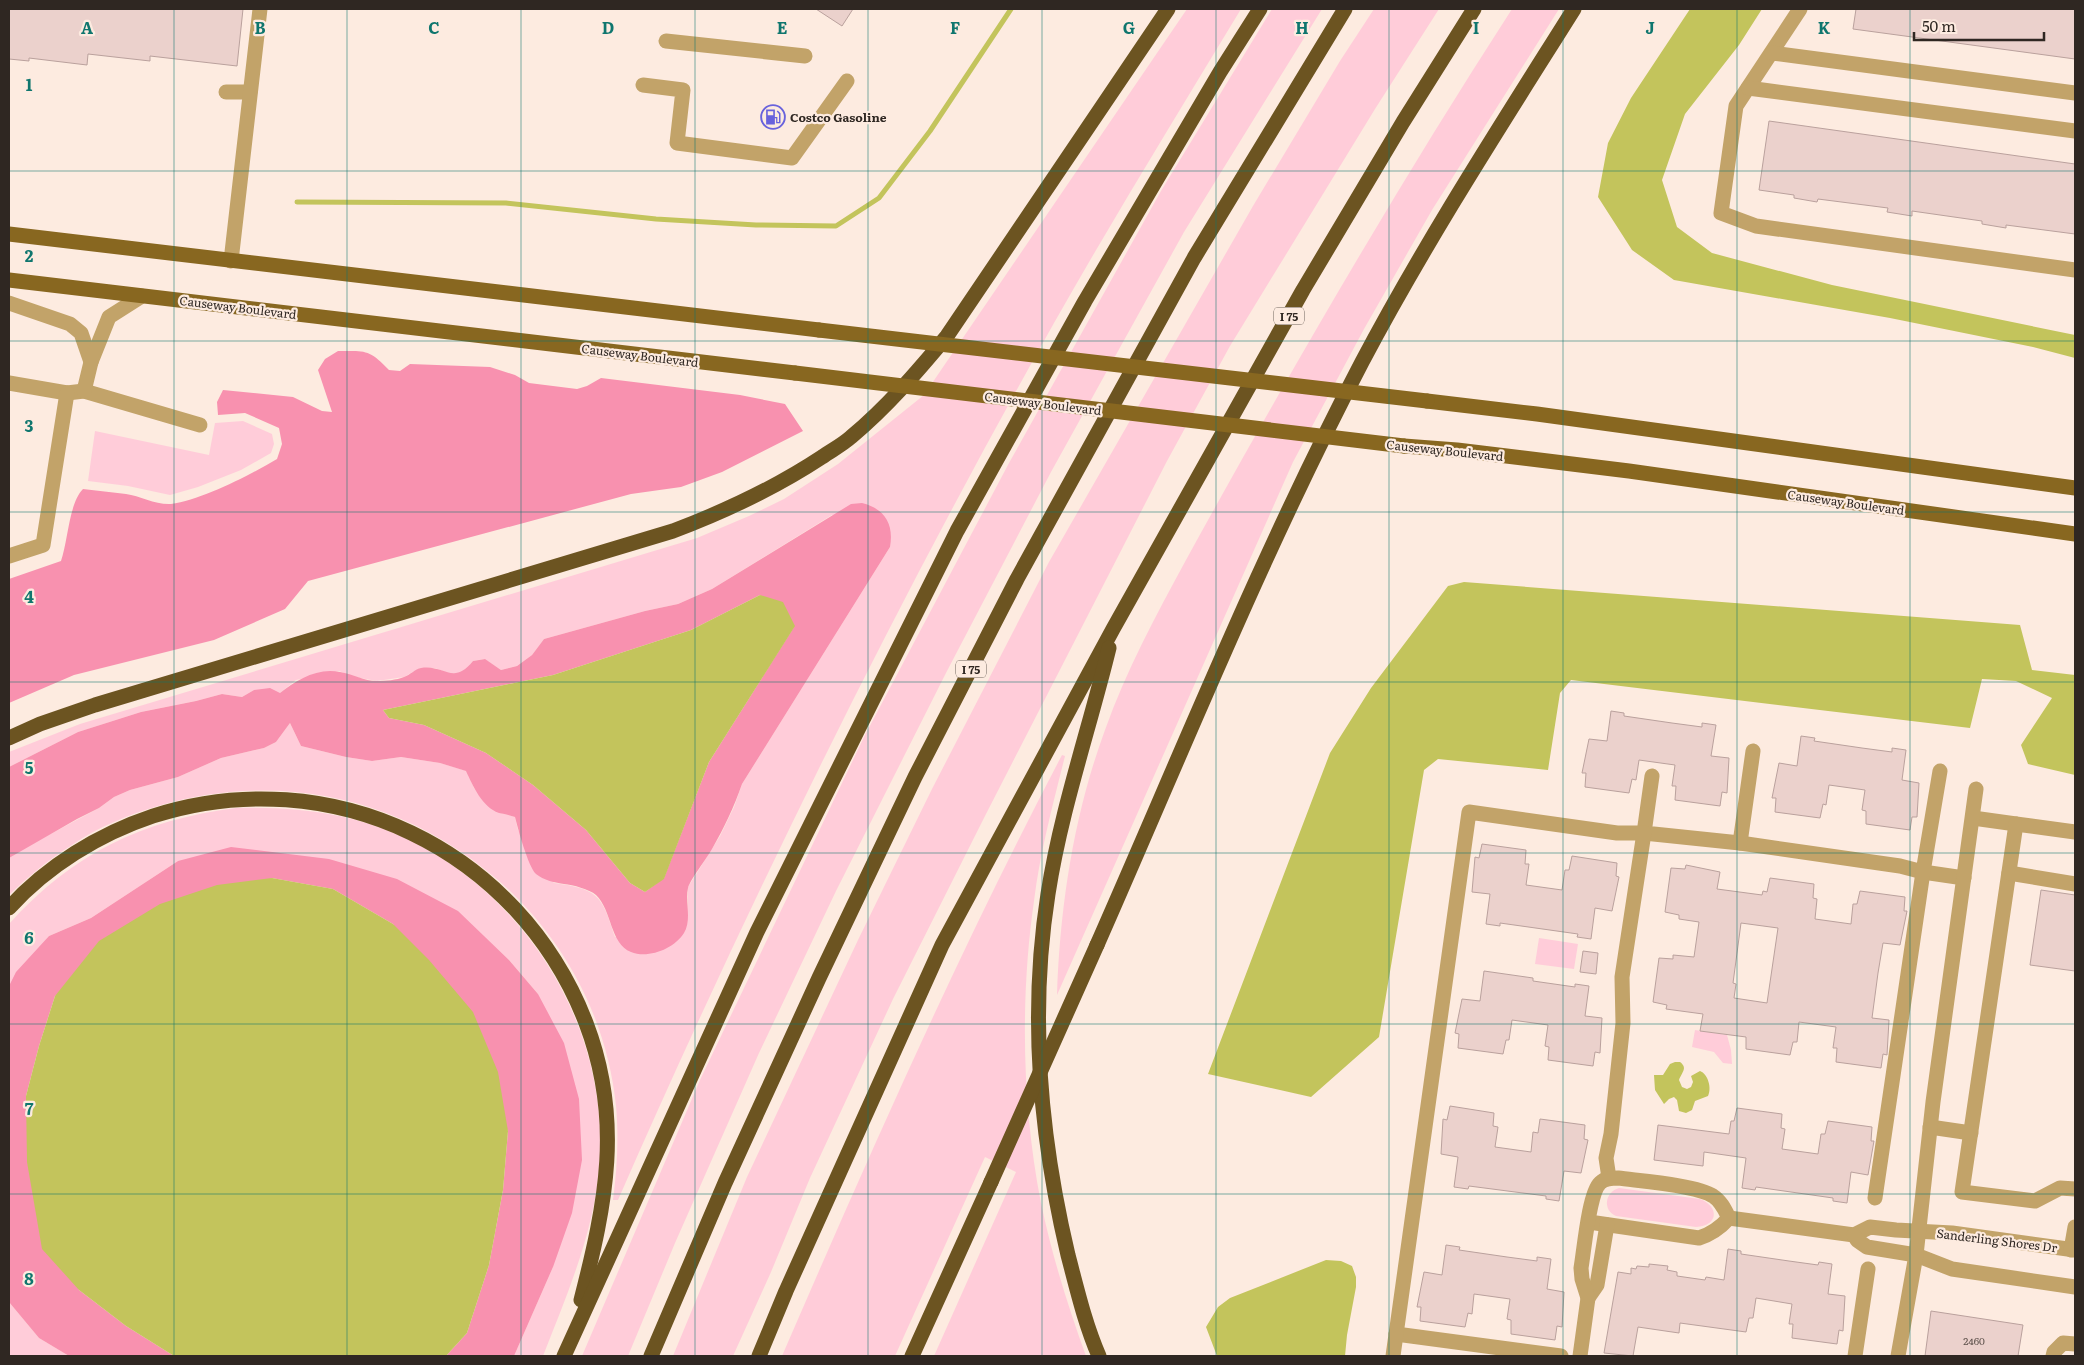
<svg xmlns="http://www.w3.org/2000/svg" width="2084" height="1365" font-family="Literata,serif">
	<style>
		.green { fill: #ffccd9 }
		.forest { fill: #f891af; fill-rule: evenodd }
		.water { fill: #c3c45c }
		.lines { fill: none; stroke-linecap: round; stroke-linejoin: round }
		.stream { stroke: #c3c45c; stroke-width: 5 }
		.building { fill: #ebd1cc; stroke: #baa19d; fill-rule: evenodd }
		.minor { stroke: #c2a369; stroke-width: 15 }
		.major { stroke: #886720; stroke-width: 15 }
		.highway { stroke: #6c5421; stroke-width: 15 }
		.major-bridge { stroke: #886720; stroke-width: 15 }
		.highway-bridge { stroke: #6c5421; stroke-width: 15 }
		.grid { fill: none; stroke: #0f766e; stroke-width: 1; stroke-opacity: 0.55 }
		.labels { text-anchor: middle; dominant-baseline: central; stroke-width: 4.5; stroke-linejoin: round; paint-order: stroke }
		.number-label { font-size: 10px; fill: #5e524c }
		.shield { fill: #fdebe0; stroke: #6d625b; stroke-width: 1 }
		.shield-label { font-size: 11px; font-weight: bold; fill: #2f2722 }
		.poi-label { font-size: 12px; font-weight: bold; fill: #2f2722; stroke: #fdebe0; text-anchor: start }
		.street-label { font-size: 12px; fill: #2f2722; stroke: #fdebe0 }
		.grid-label { font-size: 16px; text-anchor: middle; font-weight: bold; fill: #0f766e; stroke: #fdebe0; stroke-width: 4.5; stroke-linejoin: round; paint-order: stroke }
	</style>
	<rect width="100%" height="100%" fill="#fdebe0"/>
	<!-- green -->
	<g class="green">
		<path d="M1187,9H1241C1178,113 1114,217 1054,323C894,607 749,901 618,1200H613C617,1169 619,1138 616,1106C607,1018 564,938 498,880C402,797 279,770 158,806C128,815 98,827 72,845C49,859 28,877 9,895V858L15,853L99,808L114,797L130,790L178,777L221,758L264,748L276,742L290,723L301,746L346,757L372,761L401,757L440,763L467,771L474,788L498,812L515,817L518,830L554,883C599,889 602,896 615,937L688,917V887L720,836L734,807L742,784L890,547L832,515L712,589L678,604L645,611L544,639L532,655L517,666L501,670L484,659L473,661L466,670L458,673L450,674L435,668H420L404,677L377,681L354,677L339,671L296,680L280,693L254,690L242,697L222,694L196,701L141,712L78,732L9,767V752L80,724L697,538L749,516L784,499L838,464L924,395Z"/>
		<polygon points="1272,9 1322,9 1184,232 1051,472 947,671 836,891 759,1053 675,1243 628,1356 582,1356 700,1080 864,737 1009,463 1161,191"/>
		<polygon points="1374,9 1439,9 1375,109 1230,346 1167,461 986,814 893,999 810,1178 771,1272 733,1356 673,1356 747,1177 858,940 932,789 1049,562 1253,206 1340,61"/>
		<path d="M1512,9H1559L1432,210L1364,329L1293,462L1057,995C1060,905 1074,814 1105,730C1126,671 1156,615 1186,560C1215,507 1245,454 1275,401C1351,268 1429,137 1512,9Z"/>
		<polygon points="243,421 272,434 274,444 271,453 241,470 198,487 170,495 128,486 88,481 95,431 209,455 215,423"/>
		<path d="M1062,755L1065,756C1053,804 1040,852 1034,901C1020,998 1022,1107 1041,1203C1052,1256 1068,1306 1086,1356H934L1016,1172L985,1157L895,1356H782C870,1153 959,951 1062,755Z"/>
		<path d="M236,808C272,807 308,809 344,817C497,852 608,1004 600,1158C596,1228 568,1292 543,1356H514L553,1267L538,994L509,960L457,911L178,861L91,918L49,936L9,986V924C72,854 142,820 236,808Z"/>
		<polygon points="1539,938 1578,944 1574,969 1535,964"/>
		<polygon points="1695,1030 1727,1035 1731,1050 1732,1064 1723,1063 1714,1052 1692,1047"/>
		<path d="M1619,1188L1700,1199C1720,1207 1718,1226 1696,1227L1616,1216C1602,1210 1605,1192 1619,1188Z"/>
		<polygon points="9,1302 39,1338 69,1356 9,1356"/>
	</g>
	<!-- forest -->
	<g class="forest">
		<path d="M338,351C366,351 369,349 389,370L400,371L410,364L490,367L515,375L529,383L577,389L587,386L601,378L740,395L785,404L803,431L722,472L681,487L631,494L308,581L285,609L214,640L74,675L9,703V579L61,561C68,541 69,503 83,489C97,491 112,492 126,494C140,496 156,505 171,504C202,500 250,475 277,459L282,444L279,428L245,413L218,415L217,402L223,390L293,397L322,411L332,412L318,370L325,359Z"/>
		<path d="M862,503C885,509 894,524 890,547L742,784C734,807 724,828 712,849C707,858 690,880 688,888C685,902 692,920 684,933C674,949 648,959 631,952C610,944 612,910 596,895C589,889 573,885 564,884C556,883 543,880 536,874C528,866 518,829 515,817C509,815 504,814 499,813C482,807 473,786 466,771L440,763L401,757L372,761L346,757L301,746L290,723L276,742L264,748L221,758L178,777L130,790L114,797L99,808L77,819L9,858V767L78,732L141,712L196,701L222,694L242,697L254,690L270,688L280,693C296,680 318,667 340,672C353,674 364,681 377,681C385,681 397,680 404,677C410,675 415,669 421,668C444,664 453,686 473,661L485,659L501,670L517,666L532,655L544,639L645,611L678,604L712,589L851,504ZM760,595L794,627L709,762L664,878L645,892L630,883L586,830L533,785L486,753L424,725L389,718L383,710L553,675L691,630Z"/>
		<polygon points="231,847 329,859 397,879 458,911 509,960 538,994 564,1043 579,1099 582,1160 572,1213 553,1267 514,1356 446,1356 467,1333 489,1265 503,1190 508,1131 393,924 333,889 272,878 55,996 39,1046 26,1096 79,1290 126,1326 174,1356 69,1356 39,1338 9,1302 9,986 16,972 49,936 91,918 178,861"/>
	</g>
	<!-- water -->
	<g class="water">
		<polygon points="1690,9 1762,9 1739,45 1685,114 1662,180 1677,227 1712,253 1832,285 2075,335 2075,358 2033,347 1890,318 1674,280 1632,250 1598,197 1608,143 1631,98"/>
		<polygon points="1464,582 2020,625 2032,670 2075,675 2075,775 2028,764 2021,745 2052,698 2016,681 1982,679 1970,728 1571,680 1560,693 1548,770 1438,759 1424,770 1379,1037 1311,1097 1208,1074 1330,753 1371,688 1448,586"/>
		<polygon points="760,595 783,602 795,626 709,762 664,879 645,892 630,883 586,830 533,785 486,753 424,725 389,718 383,710 553,675 691,630"/>
		<polygon points="272,878 333,889 393,924 429,960 473,1012 498,1072 508,1131 503,1190 489,1265 467,1333 446,1356 174,1356 126,1326 79,1290 42,1249 27,1162 26,1096 39,1046 55,996 99,941 160,904 217,885"/>
		<path d="M1675,1062H1680C1688,1068 1682,1072 1679,1080L1682,1087L1687,1089L1691,1087L1693,1082L1691,1076L1700,1071C1708,1074 1712,1088 1708,1096L1695,1101L1692,1110L1686,1113L1679,1111L1677,1100L1674,1097L1669,1099L1664,1104L1655,1090L1654,1075H1663L1670,1064Z"/>
		<polygon points="1326,1260 1341,1261 1352,1266 1356,1277 1356,1287 1347,1335 1345,1356 1217,1356 1206,1327 1218,1307 1230,1298"/>
	</g>
	<g class="lines">
		<!-- stream -->
		<polyline class="stream" points="297,202 506,203 656,219 756,225 836,226 879,198 930,131 1011,9"/>
	</g>
	<!-- building -->
	<g class="building">
		<polygon points="9,9 243,9 237,66 150,56 150,61 88,54 87,65 29,58 29,61 9,59"/>
		<polygon points="816,9 853,9 842,26"/>
		<polygon points="1856,9 2075,9 2075,59 1853,29"/>
		<polygon points="1769,121 2075,164 2075,234 2006,225 2006,228 1982,224 1982,221 1912,211 1912,216 1887,212 1888,208 1818,199 1817,202 1794,198 1794,195 1759,190"/>
		<polygon points="1611,711 1624,713 1624,716 1672,723 1702,727 1702,723 1716,725 1711,756 1729,758 1727,793 1722,792 1720,806 1675,800 1676,786 1672,786 1675,765 1639,760 1636,780 1632,779 1629,793 1585,787 1586,773 1582,773 1589,739 1607,741"/>
		<polygon points="1801,736 1815,738 1814,741 1862,748 1892,752 1892,748 1906,750 1902,780 1919,783 1917,817 1912,817 1910,830 1866,824 1866,811 1862,810 1865,790 1829,785 1826,805 1823,804 1820,818 1775,812 1776,798 1772,798 1779,763 1797,766"/>
		<polygon points="1482,844 1526,850 1525,864 1529,864 1526,885 1562,890 1565,870 1569,870 1572,856 1617,863 1616,876 1619,877 1612,911 1595,908 1591,939 1577,937 1578,934 1500,923 1500,926 1486,924 1490,894 1472,892 1475,857 1479,858"/>
		<path d="M1686,865L1720,872L1717,889L1762,895L1763,891L1767,892L1770,878L1814,884L1813,898L1817,899L1815,919L1851,924L1853,904H1857L1860,891L1905,897L1904,911H1907L1900,945L1883,943L1878,973L1872,1018L1889,1020L1887,1055L1883,1054L1881,1068L1836,1062L1837,1048H1833L1836,1027L1799,1022L1797,1042H1793L1790,1055L1746,1049V1037L1700,1031L1703,1014L1666,1009L1667,1005L1653,1002L1659,958L1673,959V955L1694,957L1699,922L1679,919V915L1665,912L1671,868L1685,869ZM1741,923L1778,928L1767,1003L1734,998L1736,984L1733,983Z"/>
		<polygon points="2041,890 2075,895 2075,971 2030,965"/>
		<polygon points="1583,951 1598,953 1596,974 1580,972"/>
		<polygon points="1484,971 1533,978 1533,981 1575,987 1575,984 1589,986 1585,1016 1602,1018 1600,1053 1595,1052 1593,1066 1548,1060 1549,1047 1545,1046 1548,1025 1512,1020 1509,1040 1506,1040 1503,1054 1458,1048 1459,1034 1455,1033 1462,999 1480,1001"/>
		<polygon points="1450,1106 1494,1113 1493,1126 1498,1127 1495,1147 1531,1152 1533,1132 1538,1133 1540,1119 1585,1125 1584,1139 1588,1140 1581,1173 1564,1171 1559,1201 1546,1199 1546,1196 1469,1186 1468,1189 1454,1187 1458,1157 1441,1154 1443,1119 1447,1120"/>
		<polygon points="1737,1108 1782,1114 1781,1128 1785,1129 1782,1149 1818,1154 1821,1134 1825,1134 1828,1121 1872,1127 1871,1141 1874,1141 1868,1175 1851,1172 1847,1203 1833,1201 1833,1198 1756,1187 1755,1190 1742,1188 1746,1158 1704,1152 1703,1166 1654,1160 1658,1125 1729,1134 1731,1121 1734,1121"/>
		<polygon points="1446,1245 1460,1247 1459,1250 1507,1257 1537,1261 1537,1257 1551,1259 1547,1289 1564,1292 1562,1327 1557,1326 1555,1340 1511,1334 1511,1320 1507,1319 1510,1299 1474,1294 1472,1314 1468,1313 1465,1327 1420,1321 1421,1307 1417,1307 1424,1272 1442,1275"/>
		<polygon points="1728,1249 1741,1251 1741,1254 1789,1261 1818,1265 1819,1262 1832,1264 1828,1294 1845,1296 1843,1331 1839,1330 1837,1344 1792,1338 1793,1324 1789,1324 1792,1304 1756,1298 1753,1318 1749,1318 1746,1332 1680,1323 1679,1333 1638,1327 1633,1356 1604,1353 1618,1272 1631,1274 1631,1268 1636,1269 1637,1266 1649,1267 1649,1264 1668,1266 1667,1270 1677,1272 1677,1276 1705,1280 1706,1277 1724,1280"/>
		<polygon points="1931,1311 2023,1325 2018,1356 1925,1356"/>
	</g>
	<g class="lines">
		<!-- minor -->
		<g class="minor">
			<polyline points="1800,9 1736,106 1721,213 1756,226 2075,270"/>
			<polyline points="666,41 805,56"/>
			<polyline points="1772,53 2075,93"/>
			<polyline points="643,85 683,90 677,143 792,158 847,81"/>
			<polyline points="1748,88 2075,131"/>
			<polyline points="226,92 250,92"/>
			<polyline points="231,261 260,9"/>
			<polyline points="9,303 70,324 81,333 91,362"/>
			<polyline points="9,383 67,393 84,391 200,425"/>
			<polyline points="84,391 91,362 109,317 142,296"/>
			<polyline points="9,556 43,545 67,393"/>
			<polyline points="1652,776 1644,833 1740,843 1900,866 1923,872 1964,878"/>
			<polyline points="1973,818 2016,824"/>
			<polyline points="2075,832 2016,824 1962,1192 2035,1201 2060,1188 2075,1189"/>
			<polyline points="1740,843 1753,751"/>
			<polyline points="2009,873 2075,884"/>
			<polyline points="1930,1127 1971,1133"/>
			<polyline points="1875,1198 1923,872 1940,771"/>
			<polyline points="1729,1218 1854,1235 1870,1227 1896,1230 1952,1233 2075,1250"/>
			<path d="M1589,1222L1699,1238C1712,1234 1720,1228 1729,1218"/>
			<polyline points="1854,1235 1857,1240 1867,1247 1916,1255 1952,1269 2075,1287"/>
			<polyline points="2071,1250 2075,1227"/>
			<polyline points="1588,1298 1597,1285 1607,1225"/>
			<polyline points="1396,1334 1561,1356"/>
			<polyline points="1393,1356 1469,812 1617,833 1644,833 1622,977 1623,1023 1611,1134 1606,1158 1609,1178"/>
			<path d="M1580,1356L1588,1298L1582,1279L1581,1268C1584,1251 1589,1193 1600,1183C1605,1178 1612,1178 1618,1178C1640,1181 1697,1185 1713,1196C1721,1201 1725,1210 1729,1218"/>
			<polyline points="1855,1356 1868,1269"/>
			<polyline points="1898,1356 1916,1255 1933,1102 1976,789"/>
			<polyline points="2053,1356 2054,1352 2063,1343 2075,1344"/>
		</g>
		<!-- major -->
		<g class="major">
			<polyline points="9,234 819,330"/>
			<polyline points="9,280 795,373"/>
			<polyline points="1427,401 1537,414 2075,488"/>
			<polyline points="1404,446 1457,450 1629,471 2075,534"/>
		</g>
		<!-- highway -->
		<g class="highway">
			<path d="M9,738L40,724L95,705L673,531C726,511 775,488 822,457C832,450 842,445 851,437C887,407 917,372 947,336L1168,9"/>
			<path d="M9,908C47,866 99,834 153,816C331,759 519,849 586,1023C623,1120 606,1203 581,1300"/>
			<path d="M1097,945C1183,750 1263,551 1362,362C1426,241 1501,125 1574,9"/>
			<polyline points="564,1356 757,932 957,531 1085,301 1220,72 1260,9"/>
			<polyline points="651,1356 725,1183 819,978 915,777 1017,579 1194,258 1345,9"/>
			<polyline points="759,1356 786,1291 942,945 1113,629 1303,290 1403,122 1474,9"/>
			<polyline points="912,1356 991,1182"/>
			<path d="M1099,1356C1085,1324 1077,1289 1068,1255C1040,1137 1029,1014 1048,894C1061,810 1089,730 1109,648"/>
		</g>
		<!-- major-bridge -->
		<g class="major-bridge">
			<polyline points="819,330 1427,401"/>
			<polyline points="795,373 1404,446"/>
		</g>
		<!-- highway-bridge -->
		<polyline class="highway-bridge" points="991,1182 1097,945"/>
	</g>
	<!-- grid -->
	<path class="grid" d="M174,9V1356M347,9V1356M521,9V1356M695,9V1356M868,9V1356M1042,9V1356M1216,9V1356M1389,9V1356M1563,9V1356M1737,9V1356M1910,9V1356M9,171H2075M9,341H2075M9,512H2075M9,682H2075M9,853H2075M9,1024H2075M9,1194H2075"/>
	<!-- icons -->
	<defs>
		<g id="fuel-ring" transform="scale(1.25)"><circle r="9.5" fill="#fdebe0" stroke="#6962dc" stroke-width="1.5"/><path d="M-5.5-6h7V0h2V4h1.3V-2.5L3-4.5l.8-.8L6-3V5H2.5V1h-1V6h-7ZM-4.2-4.7v3.2H.2V-4.7Z" fill="#6962dc"/></g>
	</defs>
	<g fill-rule="evenodd">
		<use href="#fuel-ring" x="773" y="117"/>
	</g>
	<g class="labels">
		<!-- number labels -->
		<g class="number-label">
			<text x="1974" y="1340">2460</text>
		</g>
		<!-- shield labels -->
		<g class="shield">
			<rect x="1274" y="307.5" width="30" height="17" rx="4"/>
			<rect x="956" y="660.5" width="30" height="17" rx="4"/>
		</g>
		<g class="shield-label">
			<text x="1289" y="316">I 75</text>
			<text x="971" y="669">I 75</text>
		</g>
		<!-- poi labels -->
		<g class="poi-label">
			<text x="790" y="117">Costco Gasoline</text>
		</g>
		<!-- street labels -->
		<g class="street-label">
			<text transform="translate(238 307) rotate(7)">Causeway Boulevard</text>
			<text transform="translate(640 355) rotate(7)">Causeway Boulevard</text>
			<text transform="translate(1043 403) rotate(7)">Causeway Boulevard</text>
			<text transform="translate(1445 450) rotate(6)">Causeway Boulevard</text>
			<text transform="translate(1846 502) rotate(8)">Causeway Boulevard</text>
			<text transform="translate(1997 1240) rotate(7)">Sanderling Shores Dr</text>
		</g>
	</g>
	<g class="grid-label">
		<text x="87" y="34">A</text>
		<text x="260" y="34">B</text>
		<text x="434" y="34">C</text>
		<text x="608" y="34">D</text>
		<text x="782" y="34">E</text>
		<text x="955" y="34">F</text>
		<text x="1129" y="34">G</text>
		<text x="1302" y="34">H</text>
		<text x="1476" y="34">I</text>
		<text x="1650" y="34">J</text>
		<text x="1824" y="34">K</text>
		<text x="29" y="91">1</text>
		<text x="29" y="262">2</text>
		<text x="29" y="432">3</text>
		<text x="29" y="603">4</text>
		<text x="29" y="774">5</text>
		<text x="29" y="944">6</text>
		<text x="29" y="1115">7</text>
		<text x="29" y="1285">8</text>
	</g>
	<!-- border -->
	<rect width="2084" height="1365" fill="none" stroke="#2f2722" stroke-width="20"/>
	<!-- scale -->
	<path d="M1914 32v8h130v-8" fill="none" stroke="#2f2722" stroke-width="2.5"/>
	<text x="1922" y="32" font-size="15" fill="#2f2722" stroke="#fdebe0" stroke-width="4" paint-order="stroke">50 m</text>
</svg>
